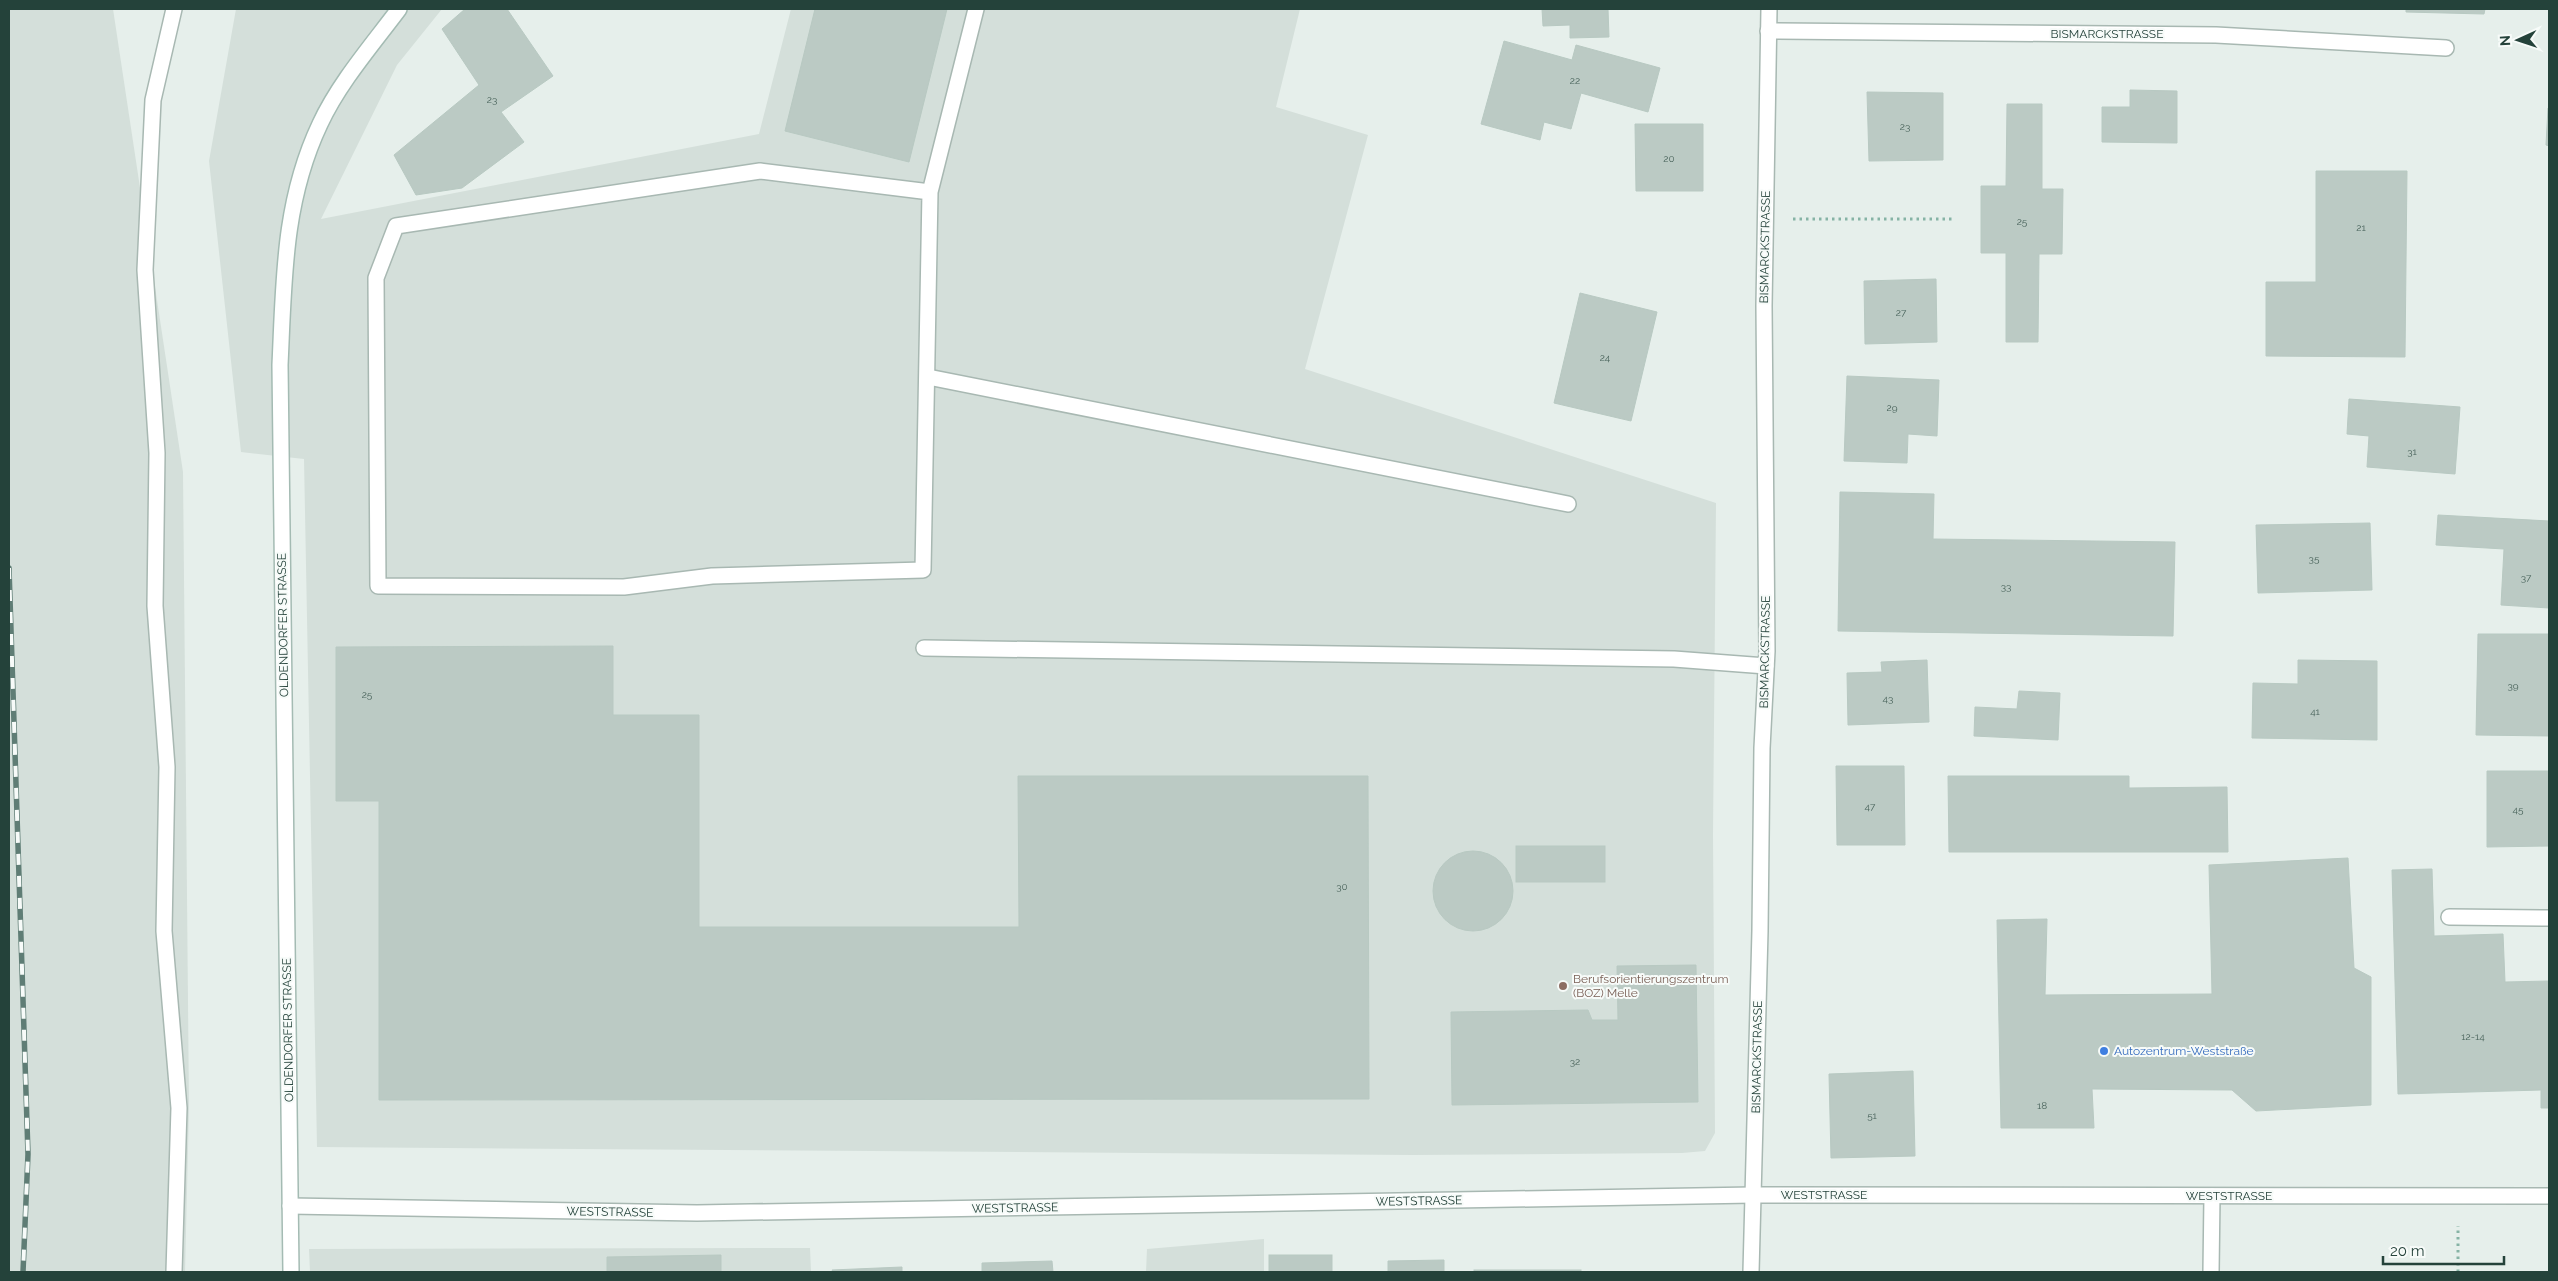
<svg xmlns="http://www.w3.org/2000/svg" width="2558" height="1281" font-family="Raleway,sans-serif">
	<style>
		.built { fill: #d4dfda }
		.building { fill: #bbcac4; stroke: #b8c9c2 }
		.lines { fill: none; stroke-linecap: round; stroke-linejoin: round }
		.service-casing { stroke: #a8b8b2; stroke-width: 18 }
		.minor-casing { stroke: #a8b8b2; stroke-width: 18 }
		.tertiary-casing { stroke: #a8b8b2; stroke-width: 18 }
		.secondary-casing { stroke: #a4bbb3; stroke-width: 18 }
		.path { stroke: #86b3a5; stroke-width: 3; stroke-dasharray: 2.5 4; stroke-linecap: butt }
		.service { stroke: #fff; stroke-width: 15 }
		.minor { stroke: #fff; stroke-width: 15 }
		.tertiary { stroke: #fff; stroke-width: 15 }
		.secondary { stroke: #fff; stroke-width: 15 }
		.rail-casing { stroke: #5f7d75; stroke-width: 5.5 }
		.rail { stroke: #f7fbf9; stroke-width: 4; stroke-dasharray: 11; stroke-linecap: butt }
		.education-dot { fill: #8d6e63; stroke: #f7fbf9; stroke-width: 2 }
		.shop-dot { fill: #3f7fe0; stroke: #f7fbf9; stroke-width: 2 }
		.labels { text-anchor: middle; dominant-baseline: central; stroke-width: 4; stroke-linejoin: round; paint-order: stroke }
		.number-label { font-size: 10px; fill: #4a645c }
		.street-label { font-size: 12px; fill: #24423a; stroke: #f7fbf9 }
		.education-label { font-size: 12px; fill: #785e54; stroke: #f7fbf9; text-anchor: start }
		.shop-label { font-size: 12px; fill: #366cbe; stroke: #f7fbf9; text-anchor: start }
	</style>
	<rect width="100%" height="100%" fill="#e6efeb"/>
	<!-- built -->
	<g class="built">
		<polygon points="9,9 113,9 183,472 189,1107 185,1272 9,1272"/>
		<polygon points="236,9 442,9 397,65 321,219 759,134 791,9 1300,9 1276,107 1368,135 1305,369 1716,503 1713,835 1715,1133 1705,1151 1682,1153 1413,1155 317,1147 304,459 241,452 209,161"/>
		<polygon points="1264,1239 1264,1272 1146,1272 1147,1249"/>
		<polygon points="810,1248 811,1272 310,1272 309,1249"/>
	</g>
	<!-- building -->
	<g class="building">
		<polygon points="465,9 507,9 553,76 501,112 524,142 462,188 416,195 394,155 479,85 442,29"/>
		<polygon points="815,9 947,9 909,162 785,131"/>
		<polygon points="1542,9 1608,9 1609,37 1570,38 1570,25 1543,26"/>
		<polygon points="2406,9 2485,9 2484,14 2406,12"/>
		<polygon points="1504,41 1572,60 1576,45 1660,68 1648,112 1581,93 1571,129 1544,122 1540,140 1481,124"/>
		<polygon points="2130,90 2177,91 2177,143 2102,142 2102,107 2130,107"/>
		<polygon points="1867,92 1943,93 1943,160 1869,161"/>
		<polygon points="2007,104 2042,104 2042,189 2063,189 2062,254 2039,254 2038,342 2006,342 2006,253 1981,253 1981,186 2006,186"/>
		<polygon points="2548,108 2549,108 2549,146 2546,145"/>
		<polygon points="1635,124 1703,124 1703,191 1636,191"/>
		<polygon points="2316,171 2407,171 2405,357 2266,356 2266,282 2316,282"/>
		<polygon points="1936,279 1937,342 1865,344 1864,281"/>
		<polygon points="1580,293 1657,312 1631,421 1554,403"/>
		<polygon points="1847,376 1939,380 1937,436 1908,434 1907,463 1844,461"/>
		<polygon points="2349,399 2460,407 2455,474 2367,467 2369,436 2347,434"/>
		<polygon points="1840,492 1934,494 1933,539 2175,542 2173,636 1838,631"/>
		<polygon points="2438,515 2549,521 2549,608 2501,605 2504,549 2436,545"/>
		<polygon points="2370,523 2372,590 2258,593 2256,525"/>
		<polygon points="2478,634 2549,634 2549,736 2476,735"/>
		<polygon points="613,646 613,715 699,715 699,927 1019,927 1018,776 1368,776 1369,1099 379,1100 379,801 336,801 336,647"/>
		<polygon points="1927,660 1929,722 1848,725 1847,673 1882,672 1881,662"/>
		<polygon points="2298,660 2377,661 2377,740 2252,738 2253,683 2298,684"/>
		<polygon points="2019,691 2060,693 2058,740 1974,736 1975,707 2017,709"/>
		<polygon points="1836,766 1904,766 1905,845 1837,845"/>
		<polygon points="2487,771 2549,771 2549,846 2487,847"/>
		<polygon points="1948,776 2129,776 2129,788 2227,787 2228,852 1949,852"/>
		<rect x="1516" y="846" width="89" height="36"/>
		<circle cx="1473" cy="891" r="40"/>
		<polygon points="2348,858 2354,968 2371,977 2371,1105 2256,1111 2232,1090 2092,1089 2094,1128 2001,1128 1997,920 2047,919 2045,995 2212,994 2209,865"/>
		<polygon points="2432,869 2434,936 2503,934 2505,982 2549,981 2549,1108 2541,1108 2541,1090 2398,1094 2392,870"/>
		<polygon points="1696,965 1698,1102 1452,1105 1451,1012 1588,1010 1592,1020 1618,1020 1617,966"/>
		<polygon points="1913,1071 1915,1156 1831,1158 1829,1074"/>
		<polygon points="721,1255 721,1272 607,1272 607,1257"/>
		<rect x="1269" y="1255" width="63" height="17"/>
		<polygon points="1444,1260 1444,1272 1388,1272 1388,1261"/>
		<polygon points="1052,1261 1053,1272 982,1272 982,1263"/>
		<polygon points="902,1267 902,1272 833,1272 832,1270"/>
		<rect x="1474" y="1270" width="107" height="2"/>
	</g>
	<g class="lines">
		<!-- service casing -->
		<g class="service-casing">
			<g id="service">
				<polyline points="174,9 153,100 145,270 157,453 155,606 167,767 164,931 179,1108 174,1272"/>
				<polyline points="1768,31 2216,35 2446,48"/>
				<polyline points="930,192 760,171 396,226 376,278 378,586 624,587 712,576 923,570 930,192 976,9"/>
				<polyline points="928,377 1568,504"/>
				<polyline points="924,648 1674,659 1766,666"/>
				<polyline points="2449,917 2549,918"/>
				<polyline points="2211,1272 2212,1196"/>
			</g>
		</g>
		<!-- minor casing -->
		<g class="minor-casing">
			<polyline id="minor" points="1751,1272 1760,931 1762,748 1767,651 1764,306 1769,9"/>
		</g>
		<!-- tertiary casing -->
		<g class="tertiary-casing">
			<polyline id="tertiary" points="290,1206 697,1213 1753,1195 2549,1196"/>
		</g>
		<!-- secondary casing -->
		<g class="secondary-casing">
			<path id="secondary" d="M291,1272L280,365C284,281 283,202 320,124C339,83 372,45 399,9"/>
		</g>
		<!-- path -->
		<g class="path">
			<polyline points="1793,219 1952,219"/>
			<polyline points="2458,1272 2458,1226"/>
		</g>
		<!-- service -->
		<use href="#service" class="service"/>
		<!-- minor -->
		<use href="#minor" class="minor"/>
		<!-- tertiary -->
		<use href="#tertiary" class="tertiary"/>
		<!-- secondary -->
		<use href="#secondary" class="secondary"/>
		<!-- rail casing -->
		<g class="rail-casing">
			<polyline id="rail" points="9,568 28,1154 23,1272"/>
		</g>
		<!-- rail -->
		<use href="#rail" class="rail"/>
	</g>
	<!-- markers -->
	<circle class="education-dot" cx="1563" cy="986" r="5"/>
	<circle class="shop-dot" cx="2104" cy="1051" r="5"/>
	<g class="labels">
		<!-- number labels -->
		<g class="number-label">
			<text x="1575" y="80">22</text>
			<text x="492" y="99">23</text>
			<text x="1905" y="126">23</text>
			<text x="1669" y="158">20</text>
			<text x="2022" y="221">25</text>
			<text x="2361" y="227">21</text>
			<text x="1901" y="312">27</text>
			<text x="1605" y="357">24</text>
			<text x="1892" y="407">29</text>
			<text x="2412" y="451">31</text>
			<text x="2314" y="558">35</text>
			<text x="2526" y="577">37</text>
			<text x="2006" y="586">33</text>
			<text x="2513" y="685">39</text>
			<text x="367" y="694">25</text>
			<text x="1888" y="698">43</text>
			<text x="2315" y="711">41</text>
			<text x="1870" y="806">47</text>
			<text x="2518" y="809">45</text>
			<text x="1342" y="886">30</text>
			<text x="2473" y="1036">12-14</text>
			<text x="1575" y="1061">32</text>
			<text x="2042" y="1105">18</text>
			<text x="1872" y="1115">51</text>
		</g>
		<!-- street labels -->
		<g class="street-label">
			<text x="2107" y="34">BISMARCKSTRASSE</text>
			<text transform="translate(1765 247) rotate(-89)">BISMARCKSTRASSE</text>
			<text transform="translate(283 625) rotate(-91)">OLDENDORFER STRASSE</text>
			<text transform="translate(1765 652) rotate(-89)">BISMARCKSTRASSE</text>
			<text transform="translate(288 1030) rotate(-91)">OLDENDORFER STRASSE</text>
			<text transform="translate(1757 1057) rotate(-89)">BISMARCKSTRASSE</text>
			<text x="1824" y="1195">WESTSTRASSE</text>
			<text x="2229" y="1196">WESTSTRASSE</text>
			<text transform="translate(1419 1201) rotate(-1)">WESTSTRASSE</text>
			<text transform="translate(1015 1208) rotate(-1)">WESTSTRASSE</text>
			<text transform="translate(610 1212) rotate(1)">WESTSTRASSE</text>
		</g>
		<!-- education labels -->
		<g class="education-label">
			<text x="1573" y="979">Berufsorientierungszentrum<tspan x="1573" dy="14">(BOZ) Melle</tspan></text>
		</g>
		<!-- shop labels -->
		<g class="shop-label">
			<text x="2114" y="1051">Autozentrum-Weststraße</text>
		</g>
	</g>
	<!-- border -->
	<rect width="2558" height="1281" fill="none" stroke="#24423a" stroke-width="20"/>
	<!-- north arrow -->
	<g transform="translate(2518 40) rotate(267)" stroke="#f7fbf9" stroke-width="4" paint-order="stroke">
	<path d="M0-4L9 19L0 12L-9 19Z" fill="#24423a"/>
	<text y="-8" font-size="14" font-weight="bold" text-anchor="middle" fill="#24423a">N</text>
	</g>
	<!-- scale -->
	<path d="M2383 1256v8h121v-8" fill="none" stroke="#24423a" stroke-width="2.5"/>
	<text x="2390" y="1256" font-size="15" fill="#24423a" stroke="#f7fbf9" stroke-width="4" paint-order="stroke">20 m</text>
</svg>
